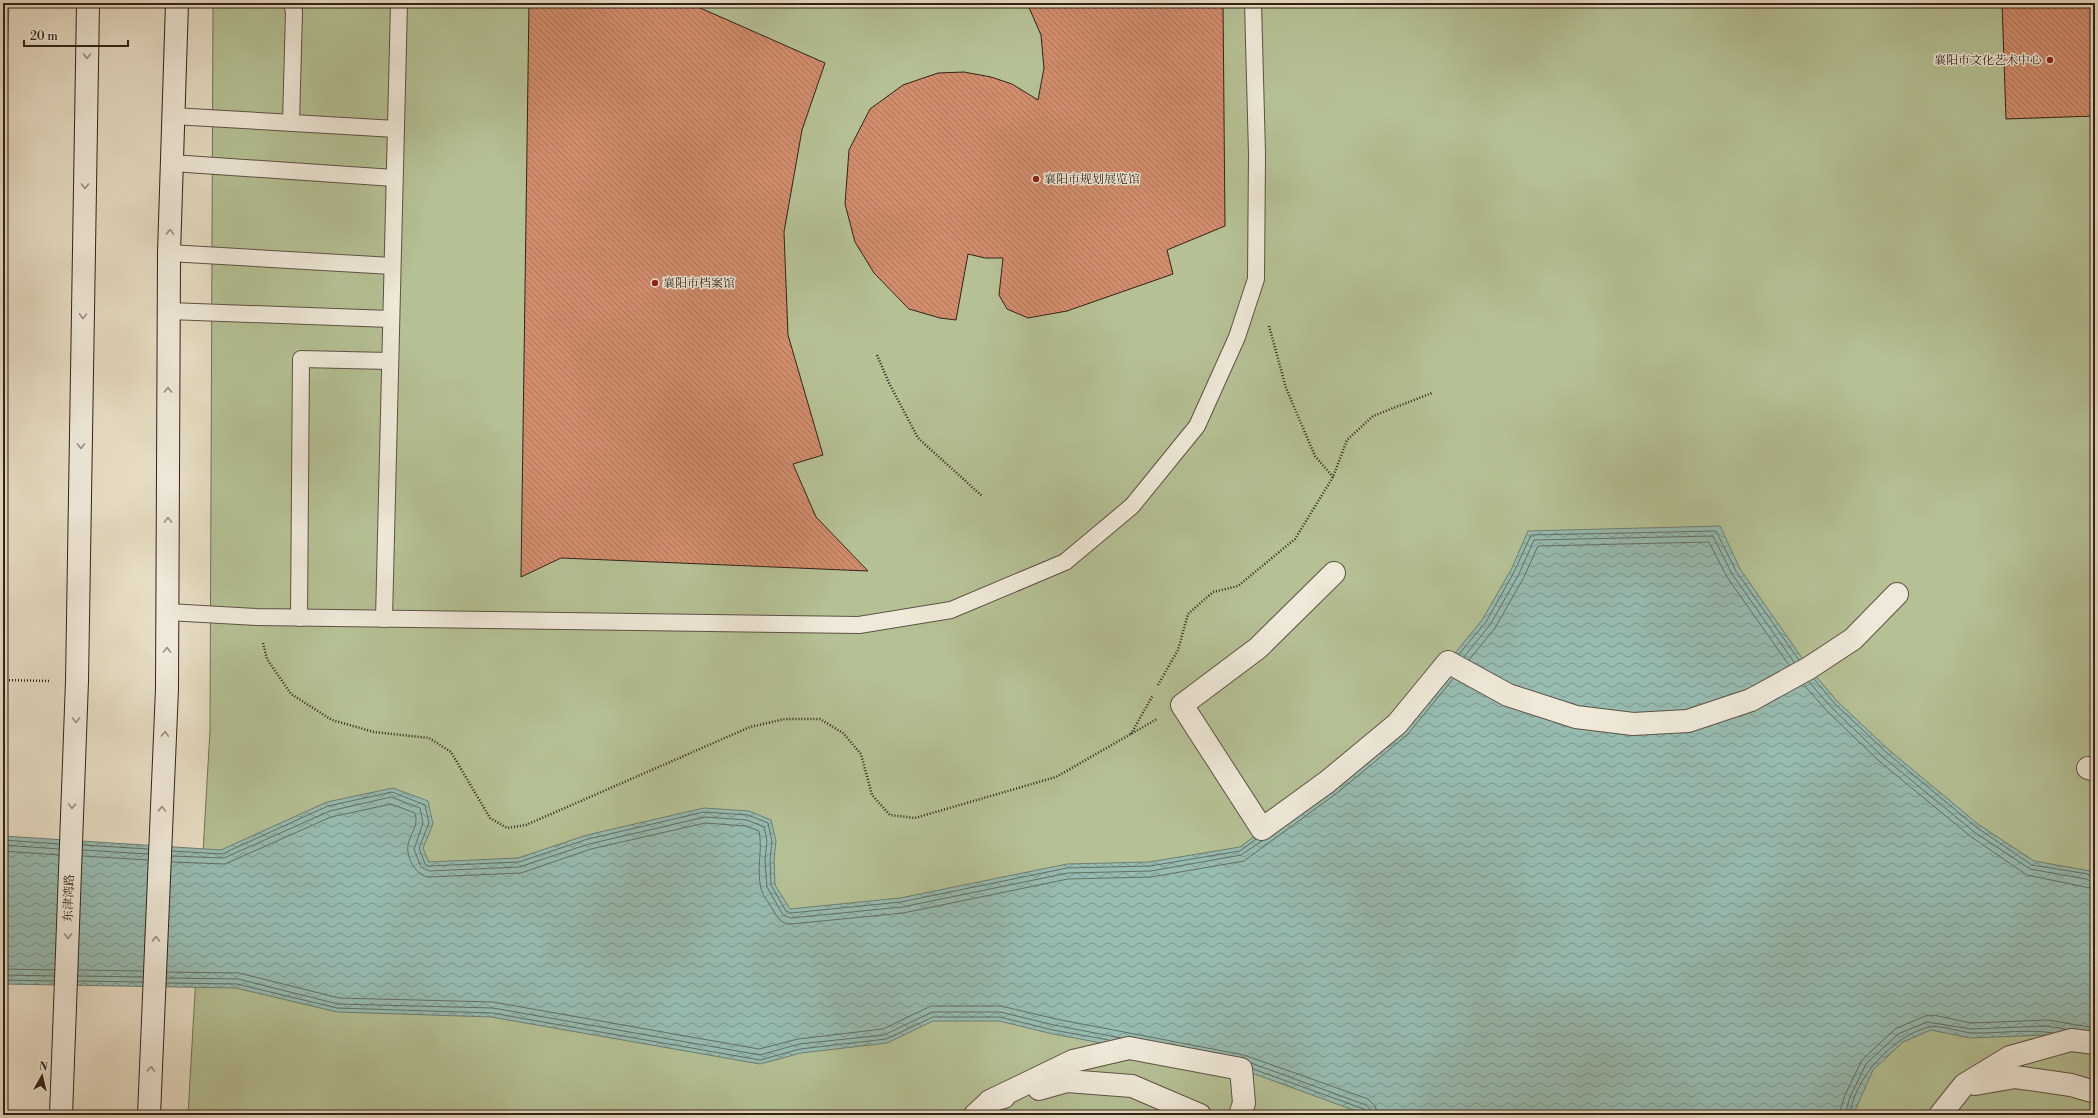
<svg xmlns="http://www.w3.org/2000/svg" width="2098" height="1118" font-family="'Libre Bodoni','Noto Serif SC',serif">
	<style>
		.grass { fill: url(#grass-tufts); stroke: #747257 }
		.green { fill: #b5c195; stroke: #747257 }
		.water { fill: url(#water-waves); stroke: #6f7e74 }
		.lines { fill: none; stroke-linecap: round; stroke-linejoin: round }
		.shore { stroke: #646f65; stroke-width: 1 }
		.building { fill: url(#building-back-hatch); stroke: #322219 }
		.lane-casing { stroke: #5f5144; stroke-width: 18 }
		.street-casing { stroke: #5f5144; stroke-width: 24 }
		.secondary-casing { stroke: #322219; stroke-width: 24 }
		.path { stroke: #322219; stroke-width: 2.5; stroke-dasharray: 1 2; stroke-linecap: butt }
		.lane { stroke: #efe9d9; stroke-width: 16 }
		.street { stroke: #efe9d9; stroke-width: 22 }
		.secondary { stroke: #efe9d9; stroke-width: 22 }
		.oneway { stroke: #9a8f83 }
		.poi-dot { fill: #8f2418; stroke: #efe9d9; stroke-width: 1.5 }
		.labels { text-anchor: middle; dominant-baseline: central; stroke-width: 3; stroke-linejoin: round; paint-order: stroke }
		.poi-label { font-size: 12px; fill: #322219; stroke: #efe9d9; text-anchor: start }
		.street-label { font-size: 12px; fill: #322219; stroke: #efe9d9 }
	</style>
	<defs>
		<pattern id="grass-tufts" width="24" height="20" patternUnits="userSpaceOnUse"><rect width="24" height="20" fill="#b5c195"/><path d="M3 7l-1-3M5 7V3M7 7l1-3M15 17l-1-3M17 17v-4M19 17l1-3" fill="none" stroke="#949c79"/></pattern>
		<pattern id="water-waves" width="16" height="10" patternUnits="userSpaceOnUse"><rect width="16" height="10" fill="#97bcb1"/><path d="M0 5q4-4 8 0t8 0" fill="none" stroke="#7c988f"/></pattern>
		<pattern id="building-back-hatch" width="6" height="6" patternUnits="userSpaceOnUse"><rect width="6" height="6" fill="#d28d6d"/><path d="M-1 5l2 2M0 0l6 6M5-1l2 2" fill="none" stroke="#ab7359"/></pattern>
	</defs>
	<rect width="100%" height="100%" fill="#e7ddc4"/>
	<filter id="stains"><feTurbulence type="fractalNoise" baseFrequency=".005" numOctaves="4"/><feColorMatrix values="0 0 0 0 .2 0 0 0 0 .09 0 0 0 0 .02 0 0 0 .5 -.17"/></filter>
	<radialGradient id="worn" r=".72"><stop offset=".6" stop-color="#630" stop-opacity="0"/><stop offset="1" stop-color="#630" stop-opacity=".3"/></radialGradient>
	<!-- grass -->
	<polygon class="grass" points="3,3 9,3 3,184"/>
	<!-- green -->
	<polygon class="green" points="213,3 2095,3 2095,1115 188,1115 210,730"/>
	<!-- water -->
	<polygon class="water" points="1720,526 1740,569 1809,668 1837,701 1889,750 1978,824 2034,861 2090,871 2095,875 2095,1043 2046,1035 1970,1038 1931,1030 1903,1042 1873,1070 1853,1115 1367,1115 1241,1069 1053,1034 999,1021 933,1021 887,1043 801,1053 760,1064 491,1017 337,1012 236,988 3,984 3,836 221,850 327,802 393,788 428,801 433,824 423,848 429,862 518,858 587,835 704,808 749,811 771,820 776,841 774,860 775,885 790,909 900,898 1067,864 1149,862 1240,847 1327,782 1448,662 1482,620 1511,570 1528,531"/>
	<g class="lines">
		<!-- shore -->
		<g class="shore">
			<polyline points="1459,654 1486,622 1514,572 1531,535 1716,531 1736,571 1799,660"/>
			<polyline points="1464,657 1490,625 1519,574 1534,540 1713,536 1732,574 1794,662"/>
			<polyline points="1469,660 1495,628 1524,577 1538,546 1709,542 1727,577 1789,665"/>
			<polyline points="1814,679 1835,704 1887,753 1976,827 2032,865 2088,874 2095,878"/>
			<polyline points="1809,682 1831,707 1883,757 1973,831 2030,869 2086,879 2095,883"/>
			<polyline points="1804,685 1827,711 1879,761 1970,836 2027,875 2095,889"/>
			<polyline points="3,840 59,844"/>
			<polyline points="3,845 59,849"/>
			<polyline points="83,845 148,849"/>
			<polyline points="83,850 148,854"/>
			<polyline points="3,851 59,855"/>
			<polyline points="172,851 222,854 328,806 392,792 425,805 429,823 419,848 425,864 429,866 519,862 588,839 704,812 748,815 768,823 772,841 770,860 771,885 786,911 791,913 901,902 1067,868 1150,866 1240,851 1256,839"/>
			<polyline points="83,856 148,860"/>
			<polyline points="172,856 224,858 330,811 391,797 420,808 423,823 414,849 421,867 429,871 519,867 589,844 705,817 747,820 764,827 767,841 765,860 767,887 783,915 791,918 902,907 1068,873 1151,871 1241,855 1262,841"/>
			<path d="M172,862L225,864L331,817L391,804L415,813C419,828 410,832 408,845C406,858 416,875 428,877L521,873L591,849L705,823L746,826L759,831C763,850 756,869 761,888C762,895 769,903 773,910C778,918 781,924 791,924L903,913L1068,879L1151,877L1244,861L1337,793L1407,735L1453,679"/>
			<polyline points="3,969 54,970"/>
			<polyline points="78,970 143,971"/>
			<polyline points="167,972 239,973 339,998 493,1002 759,1049 798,1039 883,1029 931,1006 1001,1006 1056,1019 1244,1055 1368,1099 1375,1106 1378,1115"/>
			<polyline points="3,975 54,976"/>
			<polyline points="78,976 143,977"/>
			<polyline points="167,978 238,979 338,1004 493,1008 760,1055 799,1044 884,1035 932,1012 1000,1012 1054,1025 1121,1038"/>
			<polyline points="3,980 54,981"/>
			<polyline points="78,981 143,982"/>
			<polyline points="167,983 237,984 337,1008 492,1013 760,1060 800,1049 886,1039 933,1017 999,1017 1053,1030 1109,1040"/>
			<polyline points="1251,1063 1366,1105 1370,1109 1372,1115"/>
			<polyline points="1253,1069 1364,1109 1367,1115"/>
			<polyline points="1839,1115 1845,1095 1862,1060 1895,1029 1925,1016 1933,1015 1971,1023 2048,1020 2095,1028"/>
			<polyline points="1845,1115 1850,1097 1866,1064 1898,1034 1927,1022 1971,1029 2046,1026 2065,1029"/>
			<path d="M1850,1115C1853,1079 1894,1035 1929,1027C1940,1024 1964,1034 1977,1033C2002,1033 2029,1029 2053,1033"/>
		</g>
	</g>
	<!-- building -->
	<g class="building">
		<polygon points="529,3 689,3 825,63 802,130 784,232 788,335 823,455 793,464 816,517 868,571 561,558 521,577"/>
		<polygon points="1027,3 1223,3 1225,226 1167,250 1173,274 1067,311 1028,318 1007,309 999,295 1003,258 985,258 968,254 956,320 940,318 909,309 874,273 855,242 845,204 849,150 870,109 903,85 938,73 964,72 991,77 1012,84 1038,100 1044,68 1041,35"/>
		<polygon points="2002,3 2095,3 2095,116 2006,119"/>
	</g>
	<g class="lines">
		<!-- lane casing -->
		<g class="lane-casing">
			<g id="lane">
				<polyline points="173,116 396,129"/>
				<polyline points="291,123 294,12 292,3"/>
				<polyline points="172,163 394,178"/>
				<polyline points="169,253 392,266"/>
				<polyline points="169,311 390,319"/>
				<polyline points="168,612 257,617 859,625 951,610 1065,562 1132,506 1197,426 1237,337 1256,279 1257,154 1253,3"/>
				<polyline points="299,618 301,359 389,361"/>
				<polyline points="384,619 399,3"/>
			</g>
		</g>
		<!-- street casing -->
		<g class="street-casing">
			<g id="street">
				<polyline points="1334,573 1258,648 1182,705 1262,829 1327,782 1397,724 1448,662 1508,695 1576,717 1633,724 1688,721 1751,700 1809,668 1853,639 1897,594"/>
				<polyline points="2088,768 2095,770"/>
				<polyline points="1975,1084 2015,1077 2071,1085 2095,1092"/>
				<polyline points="1039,1089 1067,1081 1132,1086 1200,1115"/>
				<polyline points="990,1101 1073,1061 1129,1048 1241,1069 1244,1103 1240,1115"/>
				<polyline points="975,1115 990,1101 1004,1097"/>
				<polyline points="1940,1115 1964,1085 2010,1057 2071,1040 2095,1043"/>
			</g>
		</g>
		<!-- secondary casing -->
		<g class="secondary-casing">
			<g id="secondary">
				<polyline points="61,1115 77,681 88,3"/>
				<polyline points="149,1115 167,689 169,253 177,3"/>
			</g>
		</g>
		<!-- path -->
		<g class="path">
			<polyline points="1269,326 1286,388 1315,456 1333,477"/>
			<polyline points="877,355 889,383 918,438 982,496"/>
			<polyline points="263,643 267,659 291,694 332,720 374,732 429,738 451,752 490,818 507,828 526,825 750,727 785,719 820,719 843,733 861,754 872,795 890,815 915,818 1056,777 1157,719"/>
			<polyline points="3,680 49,681"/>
			<polyline points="1158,685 1178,650 1188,614 1213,592 1238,586 1295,539 1333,477 1347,440 1373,416 1432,393"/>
			<polyline points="2090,723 2095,724"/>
			<polyline points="1131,734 1153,695"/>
		</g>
		<!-- lane -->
		<use href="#lane" class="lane"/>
		<!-- street -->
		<use href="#street" class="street"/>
		<!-- secondary -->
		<use href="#secondary" class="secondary"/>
	</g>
	<!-- one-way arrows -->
	<defs><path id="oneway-chevron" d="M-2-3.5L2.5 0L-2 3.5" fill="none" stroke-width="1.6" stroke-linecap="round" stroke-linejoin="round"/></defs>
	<g class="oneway">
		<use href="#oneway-chevron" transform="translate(87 56) rotate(91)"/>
		<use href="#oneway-chevron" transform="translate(85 186) rotate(91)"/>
		<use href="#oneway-chevron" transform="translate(170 232) rotate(-88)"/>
		<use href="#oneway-chevron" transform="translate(83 316) rotate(91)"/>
		<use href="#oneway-chevron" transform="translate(168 390) rotate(-90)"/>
		<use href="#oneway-chevron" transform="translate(81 446) rotate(91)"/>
		<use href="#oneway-chevron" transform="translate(168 520) rotate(-90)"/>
		<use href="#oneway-chevron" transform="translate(167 650) rotate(-89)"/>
		<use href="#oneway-chevron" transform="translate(76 720) rotate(92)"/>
		<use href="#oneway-chevron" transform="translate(165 734) rotate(-88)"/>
		<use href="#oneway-chevron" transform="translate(72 806) rotate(92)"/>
		<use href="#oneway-chevron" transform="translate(162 809) rotate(-88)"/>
		<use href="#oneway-chevron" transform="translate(68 936) rotate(92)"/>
		<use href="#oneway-chevron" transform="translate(156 939) rotate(-88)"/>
		<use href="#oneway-chevron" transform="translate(151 1069) rotate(-88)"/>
	</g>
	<!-- markers -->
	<g class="poi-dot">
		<circle cx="2050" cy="60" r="4"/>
		<circle cx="1036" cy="179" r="4"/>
		<circle cx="655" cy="283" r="4"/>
	</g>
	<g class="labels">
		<!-- poi labels -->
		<g class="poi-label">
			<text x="2042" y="60" text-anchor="end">襄阳市文化艺术中心</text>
			<text x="1044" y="179">襄阳市规划展览馆</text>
			<text x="663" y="283">襄阳市档案馆</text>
		</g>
		<!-- street labels -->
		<g class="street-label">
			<text transform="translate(69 898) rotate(-88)">东津湾路</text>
		</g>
	</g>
	<!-- margin -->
	<rect width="2098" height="1118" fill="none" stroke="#e7ddc4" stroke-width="16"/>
	<rect x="4" y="4" width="2090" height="1110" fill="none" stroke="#322219" stroke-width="2"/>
	<rect x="8" y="8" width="2082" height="1102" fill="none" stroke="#322219"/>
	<!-- north arrow -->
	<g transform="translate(42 1076) rotate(8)" stroke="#efe9d9" stroke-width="3" paint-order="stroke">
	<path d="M0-3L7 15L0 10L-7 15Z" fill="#322219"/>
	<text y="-6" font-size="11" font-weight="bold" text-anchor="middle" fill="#322219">N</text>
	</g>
	<!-- scale -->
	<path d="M24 40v6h104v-6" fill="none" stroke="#322219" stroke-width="2"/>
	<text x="30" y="40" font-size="12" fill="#322219" stroke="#efe9d9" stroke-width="3" paint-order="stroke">20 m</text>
	<rect width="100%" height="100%" filter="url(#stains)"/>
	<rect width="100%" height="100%" fill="url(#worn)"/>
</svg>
